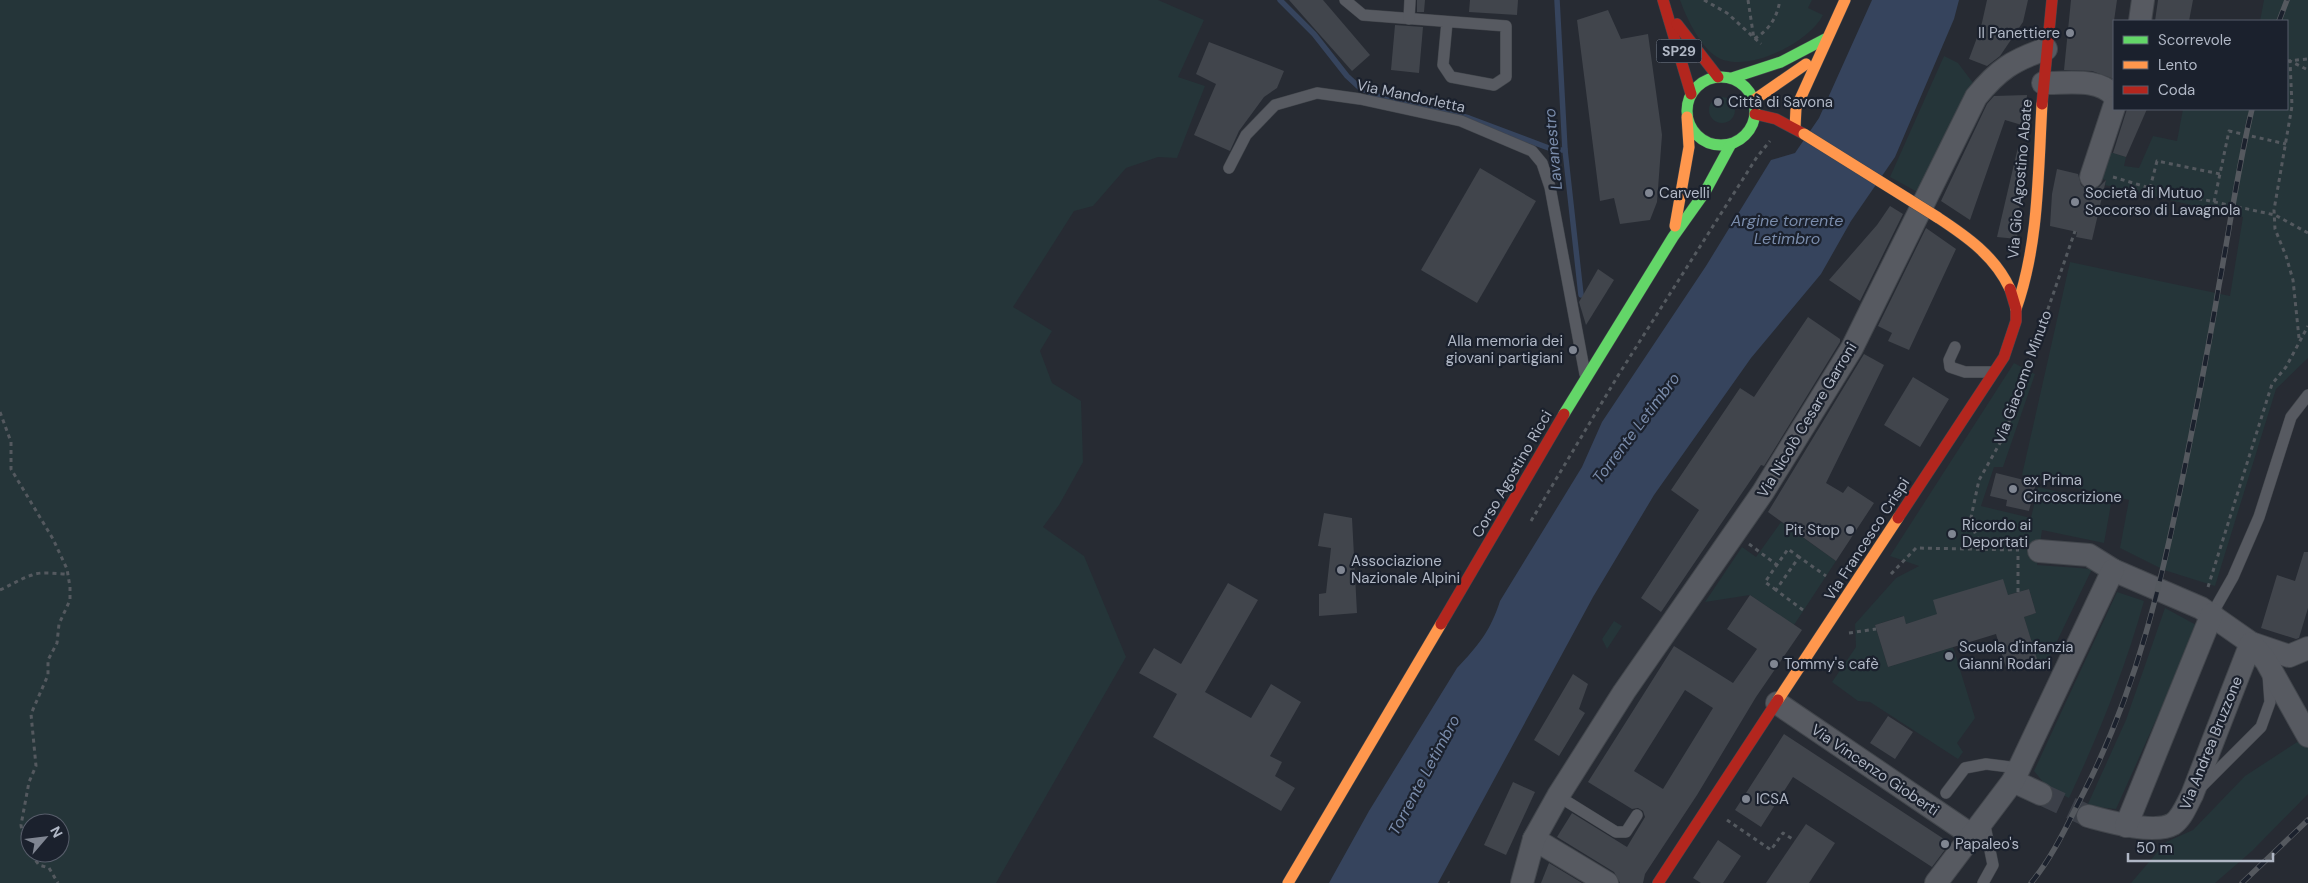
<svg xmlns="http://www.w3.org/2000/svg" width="2308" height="883" font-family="'DM Sans',sans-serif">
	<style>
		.green { fill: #253539; fill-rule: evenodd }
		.water { fill: #36445d }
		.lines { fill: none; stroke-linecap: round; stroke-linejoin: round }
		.stream { stroke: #36445d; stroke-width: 5.5 }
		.building { fill: #41454c; fill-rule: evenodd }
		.street-tunnel { stroke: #3c4049; stroke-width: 22; stroke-dasharray: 22 11; stroke-linecap: butt }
		.lane-casing { stroke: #42464c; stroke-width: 12 }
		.street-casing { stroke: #42464c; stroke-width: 24 }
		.fast-casing { stroke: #42464c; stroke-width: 12 }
		.slow-casing { stroke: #42464c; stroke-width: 12 }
		.jam-casing { stroke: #42464c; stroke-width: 12 }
		.path { stroke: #54595f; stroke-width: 3; stroke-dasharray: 4 4; stroke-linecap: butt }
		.lane { stroke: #575a61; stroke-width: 11 }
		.street { stroke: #575a61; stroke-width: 22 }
		.fast { stroke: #63d668; stroke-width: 11 }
		.slow { stroke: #ff974d; stroke-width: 11 }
		.jam { stroke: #b3261e; stroke-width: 11 }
		.rail-casing { stroke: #55595f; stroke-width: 5.5 }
		.rail { stroke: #1b212d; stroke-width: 4; stroke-dasharray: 11; stroke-linecap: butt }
		.slow-bridge-casing { stroke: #42464c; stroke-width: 12; stroke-linecap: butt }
		.slow-bridge { stroke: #ff974d; stroke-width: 11 }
		.poi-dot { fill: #808692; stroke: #1b212d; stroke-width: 2 }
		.labels { text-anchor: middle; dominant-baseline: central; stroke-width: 4.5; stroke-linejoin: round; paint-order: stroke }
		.shield { fill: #1b212d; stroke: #838a97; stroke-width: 1 }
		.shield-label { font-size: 14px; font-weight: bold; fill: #b0b7c5 }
		.poi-label { font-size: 15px; fill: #b0b7c5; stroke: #1b212d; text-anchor: start }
		.street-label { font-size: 15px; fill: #b0b7c5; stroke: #1b212d }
		.water-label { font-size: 16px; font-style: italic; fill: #7a8cab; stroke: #1b212d }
	</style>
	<rect width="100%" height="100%" fill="#272b33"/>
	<!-- green -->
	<g class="green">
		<path d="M0,0H1158L1204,20L1178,77L1205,86L1177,158L1158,157L1126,168L1093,206L1074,211L1013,307L1052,331L1040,351L1052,383L1081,401L1083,462L1059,505L1043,527L1084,556L1126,657L996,883H0ZM30,823H60V853H30Z"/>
		<path d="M1680,0H1812L1808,8L1823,15C1809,43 1743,77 1714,55C1699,44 1686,17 1680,0Z"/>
		<polygon points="2264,0 2308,0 2308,358 2276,389 2215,586 2164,570 2120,548 2129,500 2022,475 2070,262 2230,296 2243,217 2105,185 2106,180 2096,178 2103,150 2126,157 2124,166 2139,168 2153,136 2177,141 2183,109 2287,109 2287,21 2260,21"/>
		<polygon points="1944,56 1958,63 1973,83 1921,194 1890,177"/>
		<circle cx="1722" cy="110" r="13"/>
		<polygon points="2014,363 2035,374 2003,467 1994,467 1981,506 2031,518 2038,487 2111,504 2104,543 2042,530 2037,565 2092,569 2045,666 2037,662 2024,617 2036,613 2029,589 1906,624 1903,616 1875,625 1888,667 1953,647 1975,718 1957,743 1963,752 1958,759 1870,702 1858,701 1832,682 1856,647 1855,624 1896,578 1919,566 1890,556"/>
		<polygon points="1781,522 1836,561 1794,625 1750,595 1705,602 1742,547 1756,557"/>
		<path d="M2117,592L2144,601C2125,669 2099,734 2069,798L2048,788L2034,771Z"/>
		<polygon points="2165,608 2198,626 2116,809 2087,806 2126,720"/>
		<polygon points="1614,621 1622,626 1607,649 1602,639"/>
		<polygon points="2308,735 2308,794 2252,851 2215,883 2131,883 2166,842 2193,830 2245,776"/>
	</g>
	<!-- water -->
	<path class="water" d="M1872,0H1959L1954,19L1895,157L1851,221L1821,274L1751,358L1654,495L1593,597L1438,883H1329L1369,811L1457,668C1478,646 1491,630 1500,601L1582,467L1602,422L1706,266L1771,160L1795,153L1819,118Z"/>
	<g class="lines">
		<!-- stream -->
		<g class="stream">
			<polyline points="1280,0 1314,34 1347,76 1360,88 1387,100 1419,104 1469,118 1554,150 1565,150"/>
			<polyline points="1557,0 1565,150 1581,295"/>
		</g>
	</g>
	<!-- building -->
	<g class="building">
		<polygon points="1289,0 1323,0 1370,55 1352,71"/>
		<polygon points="1417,0 1425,0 1424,12 1417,12"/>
		<polygon points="1470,0 1518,0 1517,15 1469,12"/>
		<polygon points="1987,0 2028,0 2023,22 2000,56 1987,66 1969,59 1981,27"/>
		<polygon points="2071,0 2117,0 2114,21 2114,79 2092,71 2064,70"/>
		<polygon points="2158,0 2193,0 2189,21 2155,21"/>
		<polygon points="1608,10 1621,39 1648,34 1662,135 1657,202 1650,220 1620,224 1614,198 1600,201 1577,20"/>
		<polygon points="1395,25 1423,27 1419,73 1391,70"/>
		<polygon points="1209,42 1284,71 1277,88 1264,97 1239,131 1230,151 1194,135 1216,84 1196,74"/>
		<polygon points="2027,95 2025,126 2005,120 1970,220 1941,201 1987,104 1994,96"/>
		<polygon points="2127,109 2147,109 2126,157 2113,153"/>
		<polygon points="2018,147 2024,148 2017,239 1997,237"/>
		<polygon points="1480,168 1536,201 1477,303 1421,270"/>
		<polygon points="2057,169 2078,174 2081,185 2087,190 2099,187 2106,180 2092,240 2076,237 2077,232 2050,226 2052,194"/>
		<polygon points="1890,206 1903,214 1860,301 1829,280 1877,225"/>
		<polygon points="1926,228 1956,249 1909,350 1888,341 1892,333 1878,326"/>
		<polygon points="1598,269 1614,280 1586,325 1579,302"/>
		<polygon points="1808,317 1840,339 1840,342 1764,466 1761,465 1661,612 1641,598 1699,510 1671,490 1740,388 1754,397"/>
		<polygon points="1864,354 1884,365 1826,483 1843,493 1848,486 1874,503 1836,561 1768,512"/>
		<polygon points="1913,377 1949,399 1920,447 1884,425"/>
		<polygon points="1996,473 2036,483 2029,511 2006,506 2007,500 1990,496"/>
		<polygon points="1324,513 1352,518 1357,613 1319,616 1319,594 1326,593 1331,548 1318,546"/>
		<polygon points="2304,552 2308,552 2308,608 2299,638 2296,639 2261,628 2277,575 2295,581"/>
		<polygon points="2003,579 2008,595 2029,589 2036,613 2024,617 2038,662 2007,671 1996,634 1888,667 1875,625 1904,616 1906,624 1937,614 1933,600"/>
		<polygon points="1228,583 1258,600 1205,692 1251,718 1271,684 1301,702 1270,756 1282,762 1275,776 1295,788 1281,811 1153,737 1177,694 1139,673 1154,648 1181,664"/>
		<path d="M1750,595L1802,630L1756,697L1697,795L1645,874L1643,883H1620L1614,872L1557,837L1572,813L1627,847L1645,817L1643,811L1638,808L1632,809L1588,782L1674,646L1733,683L1757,649L1727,629ZM1685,690L1713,708L1663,789L1634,771Z"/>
		<polygon points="1573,674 1588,684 1579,709 1585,713 1559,756 1534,740"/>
		<polygon points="1888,716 1913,732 1895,759 1870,743"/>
		<polygon points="1784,734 1950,843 1932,867 1793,777 1761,827 1735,810"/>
		<polygon points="1513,782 1535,792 1506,855 1484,845"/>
		<polygon points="1806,824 1835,843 1809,883 1766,883"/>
		<polygon points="1718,840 1741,856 1723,883 1701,883 1693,878"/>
		<polygon points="1549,863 1582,883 1541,883"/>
	</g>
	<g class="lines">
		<!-- street-tunnel -->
		<polyline class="street-tunnel" points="2041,794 2088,816"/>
		<!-- lane casing -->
		<g class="lane-casing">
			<g id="lane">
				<polyline points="1345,0 1363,15 1506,26 1506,77 1494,85 1451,77 1443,65 1447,22"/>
				<polyline points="1409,19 1410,0"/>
				<polyline points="1229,168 1246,135 1275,105 1317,93 1360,99 1461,121 1532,151 1542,163 1550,187 1585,374"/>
				<polyline points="1955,347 1949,360 1950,367 1965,372 1991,372"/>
				<polyline points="2212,614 2233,577 2259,517 2291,417 2308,395"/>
				<polyline points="2201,787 2261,727 2270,702 2268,674"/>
				<polyline points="1946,793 1965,768 1986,764 2018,768"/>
				<polyline points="1558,796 1616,832 1626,832 1637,815"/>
				<polyline points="1983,883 1993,865 1984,821"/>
			</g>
		</g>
		<!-- street casing -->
		<g class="street-casing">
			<g id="street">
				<polyline points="2140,21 2143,0"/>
				<path d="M2043,83C2066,84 2099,77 2114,96"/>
				<polyline points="2091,177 2114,107"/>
				<polyline points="2039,551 2089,555 2113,570 2201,608 2251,643 2289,656 2308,648"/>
				<polyline points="1777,703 1973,836"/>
				<polyline points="2013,781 2041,794"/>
				<path d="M2088,816C2107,821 2154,835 2173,824C2182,818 2187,804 2192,795L2251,643L2266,661L2308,736"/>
				<polyline points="2126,826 2212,614"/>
				<polyline points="1534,839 1607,883"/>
				<path d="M1522,883L1534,839L1558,796L1624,692L1763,492L1852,348L1976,97C1998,70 2013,60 2046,49"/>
				<polyline points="1936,883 2013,781 2113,570"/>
			</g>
		</g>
		<!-- fast casing -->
		<g class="fast-casing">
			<g id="fast">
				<circle cx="1721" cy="111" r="34"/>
				<polyline points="1732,78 1781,62 1825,39"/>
				<polyline points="1564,414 1673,237 1705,192 1731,144"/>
			</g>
		</g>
		<!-- slow casing -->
		<g class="slow-casing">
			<g id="slow">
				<polyline points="1754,100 1806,64"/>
				<polyline points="1795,128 1796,108 1845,0"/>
				<path d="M1937,217C1966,236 1995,256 2010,289"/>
				<polyline points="1675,226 1689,147 1687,117"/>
				<path d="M2016,309C2039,244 2038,173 2042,104"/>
				<polyline points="1778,700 1898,518"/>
				<polyline points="1288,883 1441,624"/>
			</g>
		</g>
		<!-- jam casing -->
		<g class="jam-casing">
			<g id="jam">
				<polyline points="1663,0 1691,94"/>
				<polyline points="1677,24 1718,77"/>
				<polyline points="2042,104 2052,0"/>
				<polyline points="1755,114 1776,119 1804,134"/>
				<polyline points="1898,518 2004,357 2016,321 2016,309 2010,289"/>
				<polyline points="1441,624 1564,414"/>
				<polyline points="1658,883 1778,700"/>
			</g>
		</g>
		<!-- path -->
		<g class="path">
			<polyline points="1704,0 1727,13 1761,44"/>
			<path d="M1748,0L1754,39C1769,30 1777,18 1780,0"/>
			<polyline points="2287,61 2308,59"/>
			<polyline points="2113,177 2150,188 2275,215 2308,233"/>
			<polyline points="2150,188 2157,161 2220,174"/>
			<polyline points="2214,202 2229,131 2286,144"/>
			<polyline points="2299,338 2293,280 2286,256 2275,229 2274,210 2292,106 2290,61 2308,70"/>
			<polyline points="0,412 11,442 11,469 53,539 67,569 70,587 70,600 59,624 57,643 48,660 48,675 31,714 36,766 29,782 21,825 23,838 29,852 39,865 49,868 58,883"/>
			<polyline points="1531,521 1619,374 1757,157 1770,141"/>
			<polyline points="1749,544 1777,565"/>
			<polyline points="1982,548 1970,522 1979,480 2004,436 2075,231"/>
			<polyline points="1891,574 1916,548 2019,550"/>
			<polyline points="2208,587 2272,384 2286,367 2308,326"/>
			<path d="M0,590C11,585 20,579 32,575C41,571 58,574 68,574"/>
			<polyline points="1776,590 1765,582 1788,549 1799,557"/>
			<polyline points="2018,592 2018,556"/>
			<polyline points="1803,610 1776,590 1799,557 1826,576"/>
			<polyline points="1849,633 1876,629"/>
			<polyline points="1727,820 1771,850 1783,833 1794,840"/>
			<polyline points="1448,882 1449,883"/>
		</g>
		<!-- lane -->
		<use href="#lane" class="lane"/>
		<!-- street -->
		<use href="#street" class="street"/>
		<!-- fast -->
		<use href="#fast" class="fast"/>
		<!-- slow -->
		<use href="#slow" class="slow"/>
		<!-- jam -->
		<use href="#jam" class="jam"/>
		<!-- rail casing -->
		<g class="rail-casing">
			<g id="rail">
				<polyline points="2279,21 2287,0"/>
				<path d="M2031,883C2054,855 2068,823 2084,792C2138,687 2162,580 2185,466C2197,406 2209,345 2219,285C2230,226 2238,167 2252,109"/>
				<polyline points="2242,883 2308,820"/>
			</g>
		</g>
		<!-- rail -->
		<use href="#rail" class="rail"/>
		<!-- slow-bridge casing -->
		<g class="slow-bridge-casing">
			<polyline id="slow-bridge" points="1804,134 1937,217"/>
		</g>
		<!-- slow-bridge -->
		<use href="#slow-bridge" class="slow-bridge"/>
	</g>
	<!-- markers -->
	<g class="poi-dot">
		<circle cx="2070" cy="33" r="5"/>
		<circle cx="1718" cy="102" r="5"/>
		<circle cx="1649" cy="193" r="5"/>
		<circle cx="2075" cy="202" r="5"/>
		<circle cx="1573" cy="350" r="5"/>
		<circle cx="2013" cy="489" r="5"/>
		<circle cx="1850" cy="530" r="5"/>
		<circle cx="1952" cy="534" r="5"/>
		<circle cx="1341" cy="570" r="5"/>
		<circle cx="1949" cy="656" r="5"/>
		<circle cx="1774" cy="664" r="5"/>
		<circle cx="1746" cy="799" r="5"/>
		<circle cx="1945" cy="844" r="5"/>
	</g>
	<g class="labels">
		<!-- shield labels -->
		<rect class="shield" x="1656.5" y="39.5" width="45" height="23" rx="4"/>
		<g class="shield-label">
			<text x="1679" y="51">SP29</text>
		</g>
		<!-- poi labels -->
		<g class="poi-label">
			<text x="2060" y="33" text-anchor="end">Il Panettiere</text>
			<text x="1728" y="102">Città di Savona</text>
			<text x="1659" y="193">Carvelli</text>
			<text x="2085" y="193">Società di Mutuo<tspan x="2085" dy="17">Soccorso di Lavagnola</tspan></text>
			<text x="1563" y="341" text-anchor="end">Alla memoria dei<tspan x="1563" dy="17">giovani partigiani</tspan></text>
			<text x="2023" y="480">ex Prima<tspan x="2023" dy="17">Circoscrizione</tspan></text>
			<text x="1962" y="525">Ricordo ai<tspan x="1962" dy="17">Deportati</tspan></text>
			<text x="1840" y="530" text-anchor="end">Pit Stop</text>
			<text x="1351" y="561">Associazione<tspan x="1351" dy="17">Nazionale Alpini</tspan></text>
			<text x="1959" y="647">Scuola d'infanzia<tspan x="1959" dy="17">Gianni Rodari</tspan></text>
			<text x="1784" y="664">Tommy's cafè</text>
			<text x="1756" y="799">ICSA</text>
			<text x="1955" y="844">Papaleo's</text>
		</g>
		<!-- street labels -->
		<g class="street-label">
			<text transform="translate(1411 96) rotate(12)">Via Mandorletta</text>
			<text transform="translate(2020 179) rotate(-85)">Via Gio Agostino Abate</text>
			<text transform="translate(2023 377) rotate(-70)">Via Giacomo Minuto</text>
			<text transform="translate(1807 420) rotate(-59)">Via Nicolò Cesare Garroni</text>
			<text transform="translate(1512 474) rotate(-60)">Corso Agostino Ricci</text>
			<text transform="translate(1867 539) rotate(-57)">Via Francesco Crispi</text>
			<text transform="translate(2211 743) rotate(-68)">Via Andrea Bruzzone</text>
			<text transform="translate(1875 770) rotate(34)">Via Vincenzo Gioberti</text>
		</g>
		<!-- water labels -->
		<g class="water-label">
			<text transform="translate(1553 149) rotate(-95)">Lavanestro</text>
			<text x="1787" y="220">Argine torrente<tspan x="1787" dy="18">Letimbro</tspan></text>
			<text transform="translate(1636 428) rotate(-53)">Torrente Letimbro</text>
			<text transform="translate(1424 775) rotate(-62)">Torrente Letimbro</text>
		</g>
	</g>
	<!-- legend -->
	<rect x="2113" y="20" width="175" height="90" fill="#1b212d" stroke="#575d6a"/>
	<rect x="2123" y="36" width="25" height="8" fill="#63d668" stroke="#575d6a"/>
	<text x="2158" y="45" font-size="15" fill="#b0b7c5">Scorrevole</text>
	<rect x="2123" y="61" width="25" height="8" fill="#ff974d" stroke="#575d6a"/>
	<text x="2158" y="70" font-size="15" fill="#b0b7c5">Lento</text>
	<rect x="2123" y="86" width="25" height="8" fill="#b3261e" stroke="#575d6a"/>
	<text x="2158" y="95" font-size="15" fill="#b0b7c5">Coda</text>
	<!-- north arrow -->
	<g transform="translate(45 838) rotate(62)"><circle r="24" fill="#1b212d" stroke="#575d6a"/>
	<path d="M0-4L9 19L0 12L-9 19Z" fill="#808692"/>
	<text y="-8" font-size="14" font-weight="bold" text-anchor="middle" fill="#b0b7c5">N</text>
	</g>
	<!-- scale -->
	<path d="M2128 853v8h145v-8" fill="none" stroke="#b0b7c5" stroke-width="2.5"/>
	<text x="2136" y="853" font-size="15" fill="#b0b7c5" stroke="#1b212d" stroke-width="4" paint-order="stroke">50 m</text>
</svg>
